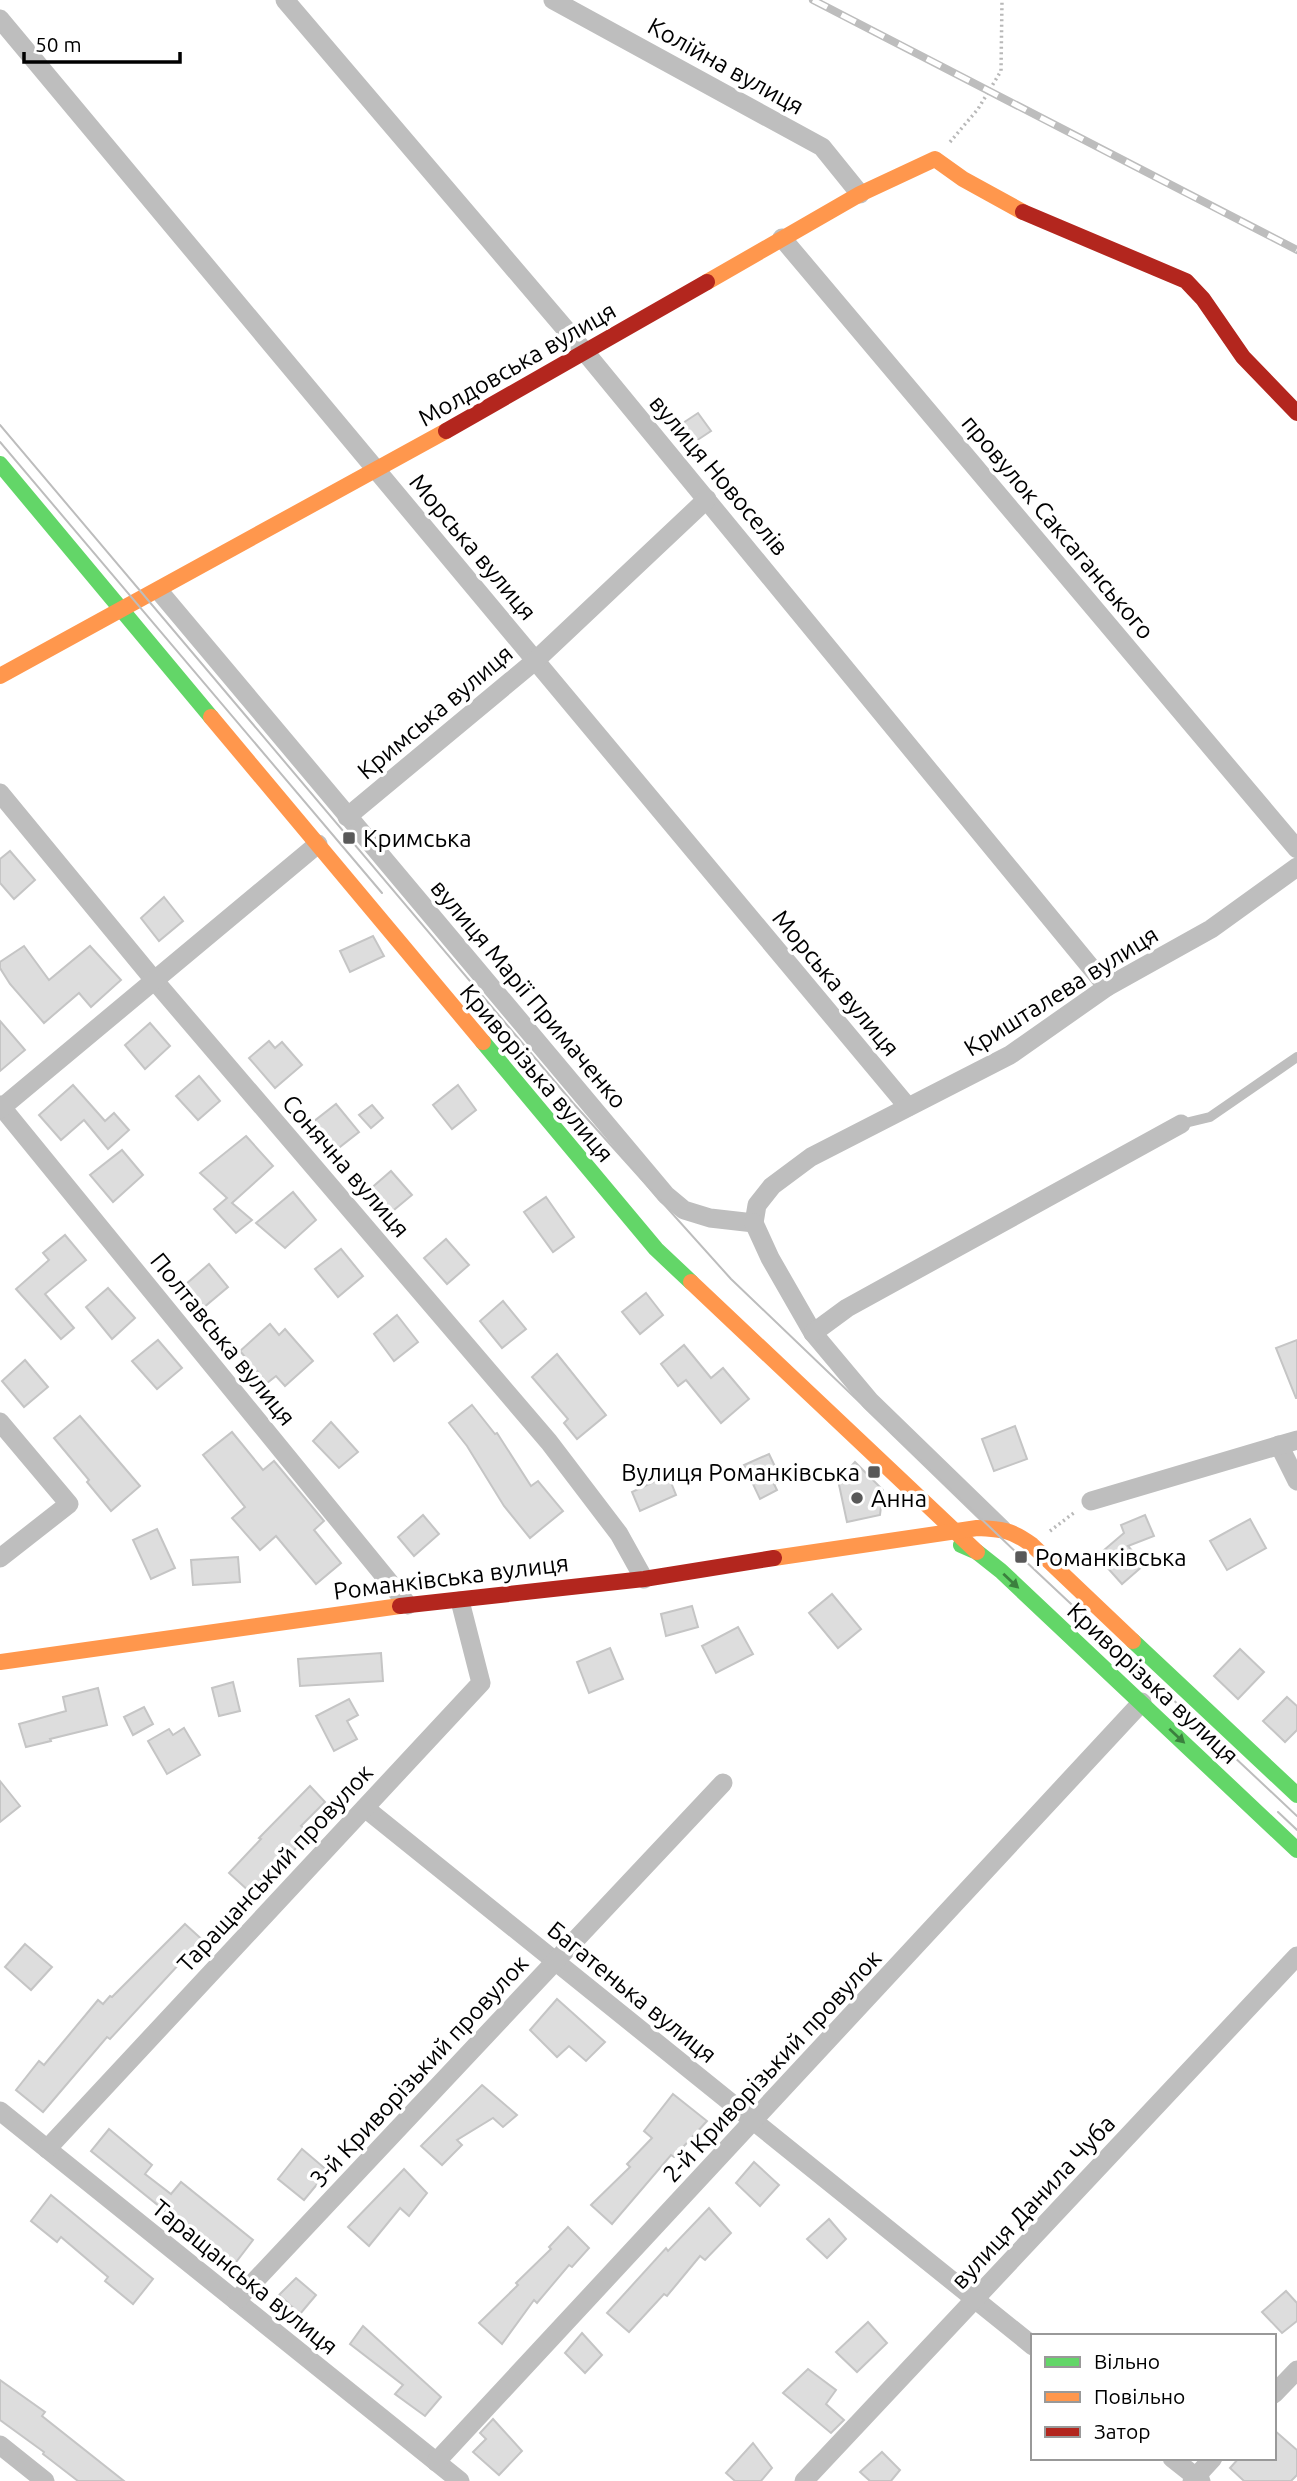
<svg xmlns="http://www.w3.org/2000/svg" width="1297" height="2481" font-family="Ubuntu,sans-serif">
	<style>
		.building { fill: #ddd; stroke: #c5c5c5; stroke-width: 2 }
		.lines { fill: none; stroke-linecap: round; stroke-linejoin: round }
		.path { stroke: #b8b8b8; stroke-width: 3.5; stroke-dasharray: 2 3.5; stroke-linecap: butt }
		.lane { stroke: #bebebe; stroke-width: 10 }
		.street { stroke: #bebebe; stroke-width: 19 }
		.fast { stroke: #63d668; stroke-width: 16 }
		.slow { stroke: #ff974d; stroke-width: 16 }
		.jam { stroke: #b3261e; stroke-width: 16 }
		.tram { stroke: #bdbdbd; stroke-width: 2 }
		.rail-casing { stroke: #bdbdbd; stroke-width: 8 }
		.rail { stroke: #fff; stroke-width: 5; stroke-dasharray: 16; stroke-linecap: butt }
		.oneway { fill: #3b803e }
		.poi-dot { fill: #595959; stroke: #fff; stroke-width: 2.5 }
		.labels { text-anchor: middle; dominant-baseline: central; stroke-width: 7; stroke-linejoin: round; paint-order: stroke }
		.street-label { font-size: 24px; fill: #000; stroke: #fff }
		.poi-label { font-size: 24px; fill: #000; stroke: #fff; text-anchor: start }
	</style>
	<rect width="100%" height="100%" fill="#fff"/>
	<!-- building -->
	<g class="building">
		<polygon points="698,413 711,431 693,443 680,425"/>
		<polygon points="10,851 35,880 14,899 0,883 0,859"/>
		<polygon points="164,897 183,921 159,941 141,918"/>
		<polygon points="373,936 384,956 350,972 340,951"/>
		<polygon points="24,946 49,980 90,946 121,980 91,1007 79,993 44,1023 10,984 0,968 0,962"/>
		<polygon points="0,1021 25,1050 0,1071"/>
		<polygon points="150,1023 170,1046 145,1069 125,1045"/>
		<polygon points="269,1041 275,1048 282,1042 302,1065 275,1088 249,1058"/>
		<polygon points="199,1076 220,1101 198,1120 176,1096"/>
		<polygon points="73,1085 105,1121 114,1113 129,1130 108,1149 84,1120 61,1140 39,1115"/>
		<polygon points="458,1085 476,1110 452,1129 433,1105"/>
		<polygon points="336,1104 359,1132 336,1150 313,1122"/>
		<polygon points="372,1105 383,1118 371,1128 359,1115"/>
		<polygon points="246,1136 273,1166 232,1203 252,1220 236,1233 214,1209 227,1198 200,1173"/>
		<polygon points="122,1150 143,1175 113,1202 90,1175"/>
		<polygon points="391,1171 412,1195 389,1214 369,1190"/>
		<polygon points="293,1192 316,1220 285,1248 256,1223"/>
		<polygon points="546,1197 574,1237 553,1252 524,1212"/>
		<polygon points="65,1235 86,1260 45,1294 74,1328 61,1339 16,1289 49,1260 43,1253"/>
		<polygon points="446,1239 469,1265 447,1284 424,1258"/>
		<polygon points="341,1249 363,1276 338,1297 315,1269"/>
		<polygon points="209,1264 228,1287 203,1308 185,1285"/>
		<polygon points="108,1288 135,1318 112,1339 86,1307"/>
		<polygon points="646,1293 663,1315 640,1334 622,1312"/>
		<polygon points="503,1301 526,1329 502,1348 480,1321"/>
		<polygon points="397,1315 418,1342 394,1361 374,1334"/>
		<polygon points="270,1324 279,1335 285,1329 313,1361 285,1386 276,1376 267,1383 240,1351"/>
		<polygon points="158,1340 182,1368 157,1389 132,1361"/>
		<polygon points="1297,1340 1297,1398 1296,1398 1276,1348"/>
		<polygon points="684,1345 711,1378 723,1368 749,1399 721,1423 686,1380 678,1386 661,1364"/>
		<polygon points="557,1354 606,1415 577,1439 564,1423 568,1419 532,1377"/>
		<polygon points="25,1360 48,1387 24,1407 2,1381"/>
		<polygon points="472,1405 495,1434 497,1433 531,1486 538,1481 563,1511 530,1538 504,1506 467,1446 449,1423"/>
		<polygon points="80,1416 140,1486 111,1511 87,1482 89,1480 54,1438"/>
		<polygon points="331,1422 358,1452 339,1468 313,1441"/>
		<polygon points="1015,1426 1027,1459 994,1471 982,1439"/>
		<polygon points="232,1432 263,1470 274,1461 324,1521 314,1530 341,1563 316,1584 276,1536 260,1550 232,1518 245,1507 203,1455"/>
		<polygon points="769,1454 782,1481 774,1484 777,1490 760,1499 744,1465"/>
		<polygon points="855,1462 883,1490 880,1515 847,1522 838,1480"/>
		<polygon points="668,1475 676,1495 640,1511 632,1492"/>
		<polygon points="423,1515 439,1534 414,1556 398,1537"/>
		<polygon points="1145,1515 1154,1536 1128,1546 1144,1565 1122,1584 1097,1556 1124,1533 1121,1525"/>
		<polygon points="1250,1519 1266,1548 1227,1570 1210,1541"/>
		<polygon points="157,1529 175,1568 151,1579 133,1540"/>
		<polygon points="238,1557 240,1582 193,1585 191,1560"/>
		<polygon points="832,1594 861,1629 838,1648 809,1613"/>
		<polygon points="692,1606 698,1627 666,1636 661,1614"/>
		<polygon points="738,1627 753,1654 716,1673 702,1646"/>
		<polygon points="610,1648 623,1679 589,1693 577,1662"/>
		<polygon points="1240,1649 1264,1672 1238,1699 1214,1676"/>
		<polygon points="381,1653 383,1681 300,1686 298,1659"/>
		<polygon points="233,1682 240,1711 219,1716 212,1688"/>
		<polygon points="98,1688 107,1725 50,1739 51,1741 26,1747 19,1724 66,1711 63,1697"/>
		<polygon points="1287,1697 1297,1706 1297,1730 1285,1742 1263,1721"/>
		<polygon points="349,1699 358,1715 347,1721 357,1739 334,1751 316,1716"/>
		<polygon points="144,1707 153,1724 133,1735 124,1717"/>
		<polygon points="184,1728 200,1755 167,1774 148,1741 169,1729 173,1735"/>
		<polygon points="0,1781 20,1806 0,1822"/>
		<polygon points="310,1786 325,1802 301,1826 310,1833 284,1861 281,1858 250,1892 229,1873 261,1839 259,1838"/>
		<polygon points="185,1924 207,1944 186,1967 181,1962 110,2039 107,2037 43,2112 16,2090 39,2061 44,2065 98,2000 103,2004 110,1996 112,1997"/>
		<polygon points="25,1944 52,1967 31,1990 5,1967"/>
		<polygon points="557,1999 605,2042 586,2061 569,2046 557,2057 530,2030"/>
		<polygon points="482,2085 517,2115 503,2127 493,2118 457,2140 462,2145 442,2165 421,2146"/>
		<polygon points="673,2094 707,2121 674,2157 671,2155 612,2224 591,2205 630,2167 627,2164 652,2138 644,2131"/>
		<polygon points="109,2129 152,2165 145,2174 171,2194 181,2182 253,2240 233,2266 91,2151"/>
		<polygon points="302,2149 328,2171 304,2200 278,2179"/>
		<polygon points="754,2162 779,2185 760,2206 736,2183"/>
		<polygon points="404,2169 427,2193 409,2216 400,2208 369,2246 348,2227"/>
		<polygon points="51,2195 153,2279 133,2304 105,2281 108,2277 61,2237 57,2242 31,2221"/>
		<polygon points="709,2208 731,2233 705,2260 700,2256 667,2296 664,2294 629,2332 607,2313 666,2248 668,2251"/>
		<polygon points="829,2219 846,2239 827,2258 807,2239"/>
		<polygon points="568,2227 589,2248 572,2267 569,2265 537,2303 534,2300 502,2344 479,2323 518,2285 516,2283 551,2249 549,2247"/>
		<polygon points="296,2278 316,2295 300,2314 279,2295"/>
		<polygon points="1286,2291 1297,2303 1297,2321 1282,2333 1262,2312"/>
		<polygon points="868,2322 887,2343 857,2372 836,2352"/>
		<polygon points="363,2326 441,2397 425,2416 395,2394 403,2385 350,2344"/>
		<polygon points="582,2333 602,2355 585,2373 565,2353"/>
		<polygon points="808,2369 836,2390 826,2404 844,2420 831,2433 783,2393"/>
		<polygon points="0,2380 45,2412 42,2416 124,2481 78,2481 43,2454 44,2452 0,2420"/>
		<polygon points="493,2419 522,2451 499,2475 473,2452 486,2439 480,2433"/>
		<polygon points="1274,2430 1297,2450 1297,2475 1291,2481 1244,2481 1230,2468 1239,2458 1274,2458"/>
		<polygon points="753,2443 772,2468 761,2481 735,2481 726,2473"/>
		<polygon points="882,2452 900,2470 891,2481 870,2481 860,2472"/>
	</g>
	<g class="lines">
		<!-- path -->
		<g class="path">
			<polyline points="950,142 978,109 1001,71 1002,0"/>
			<polyline points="1050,1531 1075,1512"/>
		</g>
		<!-- lane -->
		<polyline class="lane" points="1181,1124 1210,1117 1297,1057"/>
		<!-- street -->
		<g class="street">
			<polyline points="285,0 585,352 1107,987"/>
			<polyline points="553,0 822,147 860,194"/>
			<polyline points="0,19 908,1107"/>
			<polyline points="782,238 1297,849"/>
			<polyline points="159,591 666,1195 684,1210 710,1218 754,1223"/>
			<polyline points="0,793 154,980 549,1442 619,1534 644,1579"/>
			<polyline points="347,817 536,660 707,499"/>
			<polyline points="0,1105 408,1605"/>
			<polyline points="0,1109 318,844"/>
			<polyline points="754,1223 757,1205 772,1186 811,1157 1010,1055 1107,987 1211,929 1297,867"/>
			<polyline points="754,1223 770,1258 813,1333 870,1401 1002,1529"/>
			<polyline points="813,1333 847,1308 1181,1124"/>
			<polyline points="0,1422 69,1504 0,1558"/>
			<polyline points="1279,1445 1297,1481"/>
			<polyline points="1091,1501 1297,1440"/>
			<polyline points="365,1808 1033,2346"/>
			<polyline points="0,2111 460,2481"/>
			<polyline points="47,2149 481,1683 460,1601"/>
			<polyline points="236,2301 723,1783"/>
			<polyline points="1274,2394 1297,2370"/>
			<polyline points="0,2445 45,2481"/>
			<polyline points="1172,2458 1201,2481"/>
			<polyline points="436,2462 1142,1702"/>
			<polyline points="804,2481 1297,1956"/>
			<polyline points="1192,2481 1213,2458"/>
		</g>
		<!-- fast -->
		<g class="fast">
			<polyline points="0,464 211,717"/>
			<polyline points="483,1042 656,1249 691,1282"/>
			<polyline points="961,1545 977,1552 1001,1571 1297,1850"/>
			<polyline points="1133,1641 1297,1795"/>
		</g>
		<!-- slow -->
		<g class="slow">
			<polyline points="707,282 860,194 935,159 963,179 1023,212"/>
			<polyline points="0,676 446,431"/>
			<polyline points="211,717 483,1042"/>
			<polyline points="691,1282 977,1552"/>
			<path d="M774,1558L977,1528C1002,1529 1012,1530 1032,1545L1133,1641"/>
			<polyline points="0,1662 400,1606"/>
		</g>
		<!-- jam -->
		<g class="jam">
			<polyline points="1023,212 1186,281 1203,299 1243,357 1297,413"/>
			<polyline points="446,431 707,282"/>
			<polyline points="400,1606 644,1579 774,1558"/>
		</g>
		<!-- tram -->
		<g class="tram">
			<polyline points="0,425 573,1103 731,1279 1021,1557 1297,1816"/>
			<polyline points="0,442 382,893"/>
			<polyline points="1278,1812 1297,1830"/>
		</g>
		<!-- rail casing -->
		<g class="rail-casing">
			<polyline id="rail" points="813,0 1297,250"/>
		</g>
		<!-- rail -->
		<use href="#rail" class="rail"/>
	</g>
	<!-- one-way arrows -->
	<defs><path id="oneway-solid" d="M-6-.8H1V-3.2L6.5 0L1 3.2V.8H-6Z" transform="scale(1.75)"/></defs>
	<g class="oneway">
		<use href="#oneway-solid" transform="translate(1011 1581) rotate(43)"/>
		<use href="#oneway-solid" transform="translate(1177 1736) rotate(43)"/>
	</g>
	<!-- markers -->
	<g class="poi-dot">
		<rect x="342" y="831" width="14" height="14" rx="3.5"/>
		<rect x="867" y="1465" width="14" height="14" rx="3.5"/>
		<circle cx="857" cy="1498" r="7"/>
		<rect x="1014" y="1550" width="14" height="14" rx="3.5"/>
	</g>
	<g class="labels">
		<!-- street labels -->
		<g class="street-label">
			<text transform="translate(726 66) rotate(29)">Колійна вулиця</text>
			<text transform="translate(517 364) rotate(-30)">Молдовська вулиця</text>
			<text transform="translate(719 475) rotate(50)">вулиця Новоселів</text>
			<text transform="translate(1058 527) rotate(50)">провулок Саксаганського</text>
			<text transform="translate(473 547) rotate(50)">Морська вулиця</text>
			<text transform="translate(435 712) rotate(-40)">Кримська вулиця</text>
			<text transform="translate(836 983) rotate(50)">Морська вулиця</text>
			<text transform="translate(1061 991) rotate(-32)">Кришталева вулиця</text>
			<text transform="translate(529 994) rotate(50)">вулиця Марії Примаченко</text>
			<text transform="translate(537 1073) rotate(50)">Криворізька вулиця</text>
			<text transform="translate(346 1166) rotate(49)">Сонячна вулиця</text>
			<text transform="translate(223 1339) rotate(51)">Полтавська вулиця</text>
			<text transform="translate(451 1577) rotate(-7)">Романківська вулиця</text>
			<text transform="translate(1153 1683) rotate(43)">Криворізька вулиця</text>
			<text transform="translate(275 1868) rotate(-47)">Таращанський провулок</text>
			<text transform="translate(632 1992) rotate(39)">Багатенька вулиця</text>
			<text transform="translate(772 2066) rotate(-47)">2-й Криворізький провулок</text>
			<text transform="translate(419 2071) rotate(-47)">3-й Криворізький провулок</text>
			<text transform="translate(1033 2202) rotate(-47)">вулиця Данила Чуба</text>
			<text transform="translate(245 2277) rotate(39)">Таращанська вулиця</text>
		</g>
		<!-- poi labels -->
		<g class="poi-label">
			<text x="363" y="838">Кримська</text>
			<text x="860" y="1472" text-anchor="end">Вулиця Романківська</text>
			<text x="871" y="1498">Анна</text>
			<text x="1035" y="1557">Романківська</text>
		</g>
	</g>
	<!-- legend -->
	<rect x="1031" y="2334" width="245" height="126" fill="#ffffff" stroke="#999999" stroke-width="2"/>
	<rect x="1045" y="2357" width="35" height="10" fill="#63d668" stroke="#999999" stroke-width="2"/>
	<text x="1094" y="2369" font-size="21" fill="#000000">Вільно</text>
	<rect x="1045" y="2392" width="35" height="10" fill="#ff974d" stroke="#999999" stroke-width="2"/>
	<text x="1094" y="2404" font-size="21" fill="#000000">Повільно</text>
	<rect x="1045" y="2427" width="35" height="10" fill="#b3261e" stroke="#999999" stroke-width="2"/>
	<text x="1094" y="2439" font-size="21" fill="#000000">Затор</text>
	<!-- scale -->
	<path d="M24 52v10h156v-10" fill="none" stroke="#000000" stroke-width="3.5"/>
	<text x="35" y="52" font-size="21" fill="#000000" stroke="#ffffff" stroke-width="5" paint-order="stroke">50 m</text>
</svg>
